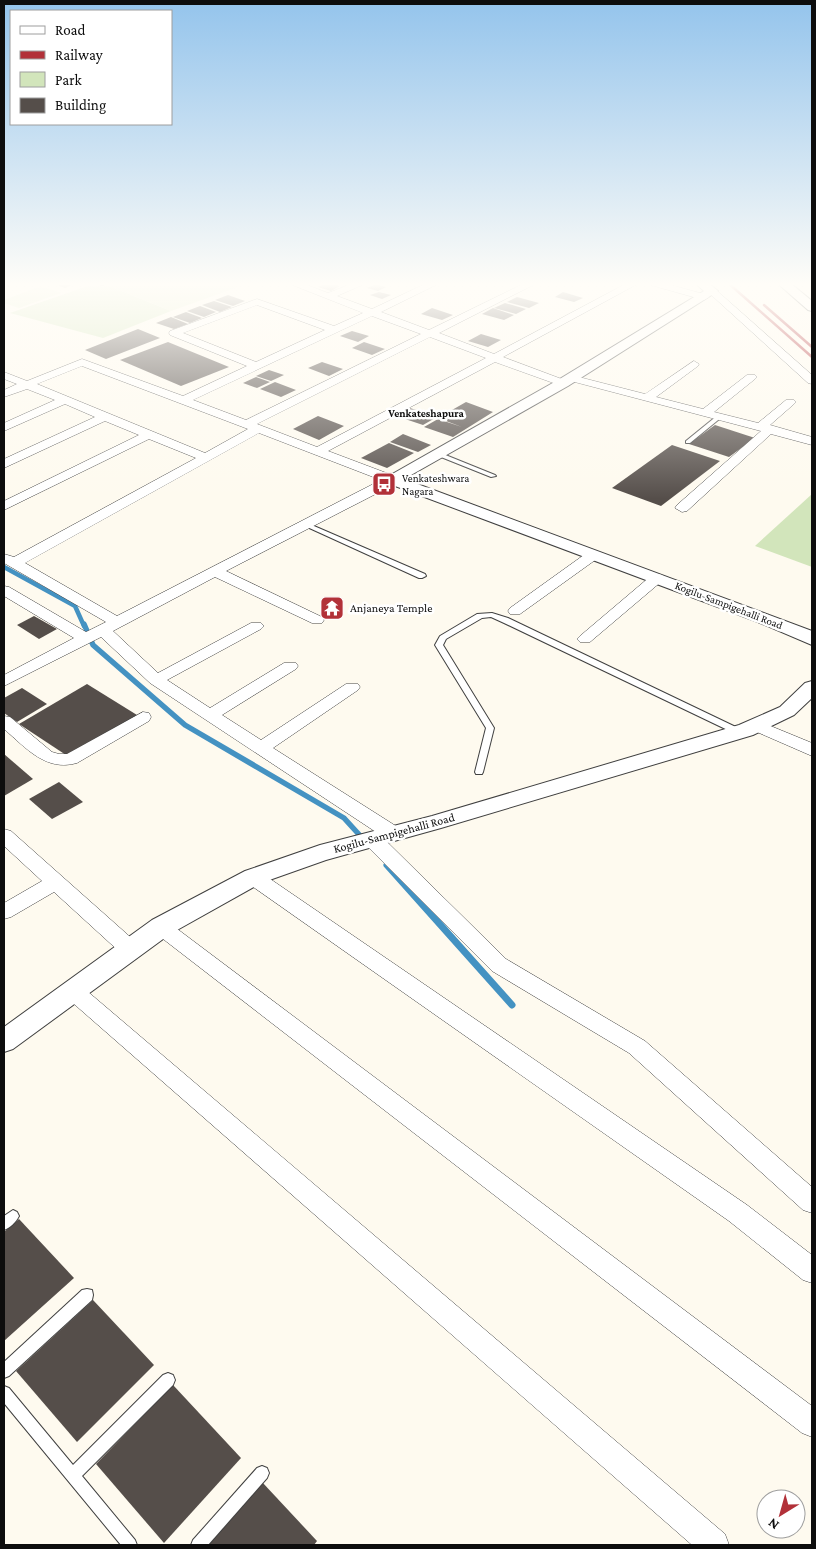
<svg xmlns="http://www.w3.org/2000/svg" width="816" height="1549" font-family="'Crimson Pro',serif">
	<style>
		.green { fill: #d2e5bb }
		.pitch { fill: #e2edcc }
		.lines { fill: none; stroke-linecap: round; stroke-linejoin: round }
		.stream-far2 { stroke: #4492c2; stroke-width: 4.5 }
		.stream-far1 { stroke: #4492c2; stroke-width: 5.5 }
		.stream { stroke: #4492c2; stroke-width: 7 }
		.building { fill: #554e4a }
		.service-casing { stroke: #404040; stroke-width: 2 }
		.minor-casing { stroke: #404040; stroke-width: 1 }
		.tertiary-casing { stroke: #404040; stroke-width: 2 }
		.service { fill: #fff; fill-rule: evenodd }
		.minor { fill: #fff; fill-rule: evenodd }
		.tertiary { fill: #fff; fill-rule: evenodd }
		.rail { stroke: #b23139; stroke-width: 2.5 }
		.labels { text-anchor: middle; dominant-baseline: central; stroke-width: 5; stroke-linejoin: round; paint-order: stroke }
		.far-neighbourhood-label { font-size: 11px; font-weight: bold; fill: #0d0d0d; stroke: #fff }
		.far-poi-label { font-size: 11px; fill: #0d0d0d; stroke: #fff; text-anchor: start }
		.far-street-label { font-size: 11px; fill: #0d0d0d; stroke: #fff }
		.poi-label { font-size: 12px; fill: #0d0d0d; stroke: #fff; text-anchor: start }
		.street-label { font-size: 12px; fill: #0d0d0d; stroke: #fff }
	</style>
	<rect width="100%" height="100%" fill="#fefaef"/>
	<!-- green -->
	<g class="green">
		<polygon points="99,282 171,311 103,338 10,313"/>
		<polygon points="812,494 812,567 755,546"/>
	</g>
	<!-- pitch -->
	<g class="pitch">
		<polygon points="99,282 252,282 171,311"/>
		<polygon points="41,286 61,293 19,308 4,303 4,300"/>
	</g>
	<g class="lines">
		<!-- stream-far2 -->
		<polyline class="stream-far2" points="4,567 75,606 84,626"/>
		<!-- stream-far1 -->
		<polyline class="stream-far1" points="84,624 93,645 185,725 344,818 364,840"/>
		<!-- stream -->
		<polyline class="stream" points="387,865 512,1005"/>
	</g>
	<!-- building -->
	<g class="building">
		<polygon points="49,282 79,282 65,288"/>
		<polygon points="328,283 340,286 331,291 318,287"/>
		<polygon points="376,284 386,287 378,291 367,288"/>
		<polygon points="379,292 391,295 382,299 370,295"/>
		<polygon points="563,292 583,298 574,302 555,297"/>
		<polygon points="228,295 245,301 233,306 215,300"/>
		<polygon points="517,297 539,303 529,308 507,302"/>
		<polygon points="214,301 232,307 220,312 202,305"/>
		<polygon points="505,303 526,309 516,314 494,308"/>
		<polygon points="200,306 216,312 204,317 187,311"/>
		<polygon points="432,308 453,315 442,320 421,314"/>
		<polygon points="493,308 514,315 504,320 482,314"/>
		<polygon points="186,312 202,318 190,323 173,317"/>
		<polygon points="171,317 188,324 174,329 156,323"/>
		<polygon points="138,329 160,338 106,359 85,350"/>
		<polygon points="352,331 369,336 358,342 340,336"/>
		<polygon points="481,334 501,340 488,347 468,341"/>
		<polygon points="168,342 229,367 181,386 120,360"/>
		<polygon points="364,342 385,349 372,355 352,348"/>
		<polygon points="322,362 343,369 329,376 308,368"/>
		<polygon points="269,370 284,375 271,381 256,376"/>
		<polygon points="256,377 270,382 257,388 243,383"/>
		<polygon points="275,382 296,390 281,397 260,389"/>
		<polygon points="466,402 493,412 453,437 424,427 438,419 462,427 438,418"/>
		<polygon points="410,408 437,417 423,425 396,416"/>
		<polygon points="318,416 344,426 319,440 293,429"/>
		<polygon points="715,425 755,438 729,457 689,444"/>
		<polygon points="403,434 431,445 418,452 390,442"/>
		<polygon points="389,443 414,453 387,468 361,458"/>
		<polygon points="672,445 720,461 661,506 612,488"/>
		<polygon points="34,616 57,629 39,639 17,625"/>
		<polygon points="87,684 137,715 69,757 19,724"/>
		<polygon points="22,688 47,704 17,722 4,713 4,698"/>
		<polygon points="4,754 33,779 4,796"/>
		<polygon points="59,782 83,802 52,819 29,799"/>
		<polygon points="19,1219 74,1278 4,1341 4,1232"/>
		<polygon points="93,1300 154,1365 77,1442 16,1371"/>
		<polygon points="173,1385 241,1458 164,1543 96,1464"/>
		<polygon points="262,1482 317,1541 314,1545 207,1545"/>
	</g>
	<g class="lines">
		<!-- service casing -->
		<g class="service-casing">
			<g id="service">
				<polygon points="104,282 110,282 101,285 101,283"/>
				<polygon points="718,415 723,416 690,443 686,443 686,441"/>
				<polygon points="438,452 495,475 496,476 491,477 436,455 435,454"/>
				<polygon points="307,523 425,574 426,576 422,578 419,578 305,526 305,524"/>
				<polygon points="492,613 508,618 742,730 743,732 739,735 736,734 502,622 491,617 482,618 446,639 443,645 494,728 483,772 482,774 476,774 475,772 486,728 435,645 440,636 477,614"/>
				<path d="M13,1210L17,1212L19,1216C16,1222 10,1228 4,1230V1216Z"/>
				<polygon points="87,1289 92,1290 93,1295 92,1300 9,1376 4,1378 4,1362 82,1290"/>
				<polygon points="168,1373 173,1375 175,1380 173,1385 82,1476 135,1540 137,1545 121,1545 4,1403 4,1386 9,1388 73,1465 163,1375"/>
				<polygon points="262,1466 267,1468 269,1473 267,1478 208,1545 191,1545 193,1540 257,1468"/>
			</g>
		</g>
		<!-- minor casing -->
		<g class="minor-casing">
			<g id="minor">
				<path d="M285,282H299L328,293L356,282H369L337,296L372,309L429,282H442L381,312L429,330L527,282H539L439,333L494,354L629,282H641L503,357L567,381L569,383L567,385H559L495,362L328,451L397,477L398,480L397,483L226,571L322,617L324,620L322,623H312L215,577L113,631L158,673L251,623H261L264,626L261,629L167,680L210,708L284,663H296L298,666L296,669L222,715L261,740L346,684H358L360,687L358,690L273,748L399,828L401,833L399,838L392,840L385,838L150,683L101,637L4,686V675L74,638L4,596V586L9,587L86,632L106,622L4,563V554L14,557L196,458L149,439L4,510V501L139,435L105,421L4,468V459L95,417L65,404L4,431V423L55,400L27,389L4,397V390L17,384L4,379V372L27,381L82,359L183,396L247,366L170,335L169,333L170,331L257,299L334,326L363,313ZM257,305L325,330L256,362L183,333ZM372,316L421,334L246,420L193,400ZM430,337L486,358L317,447L257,424ZM82,366L248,429L205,453L37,384ZM259,433L381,480L117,616L25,563Z"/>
				<polygon points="645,282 660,282 707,295 709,297 704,300 647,284"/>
				<polygon points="712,288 715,289 812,375 812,384 808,383 709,293 707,291"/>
				<polygon points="694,361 699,364 698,366 656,397 703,409 747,375 755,375 757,377 755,379 714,412 758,423 786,400 794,400 796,402 794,404 770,425 812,437 812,445 771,434 687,511 682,512 675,508 677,505 761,431 567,380 565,378 571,375 645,394"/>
				<polygon points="593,551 600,555 598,558 520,614 510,614 508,611 510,608 588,552"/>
				<polygon points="657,574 662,575 664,578 662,581 590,642 580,642 577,639 580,636 652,575"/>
				<path d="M143,712L149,713L151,717L149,721L77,763C46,772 26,748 4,729V716L10,717L52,752L59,754H67Z"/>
				<polygon points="756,720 812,743 812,756 750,729 748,725 750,721"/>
				<polygon points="4,829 11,831 137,943 140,949 137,955 130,957 123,955 54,892 11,917 4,919 4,903 42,881 4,846"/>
				<polygon points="373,833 380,835 506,959 645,1041 812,1187 812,1213 803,1210 629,1053 492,971 366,845 364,840 366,835"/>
				<polygon points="253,870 260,872 747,1205 812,1255 812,1283 803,1280 729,1221 246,882 243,877 246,872"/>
				<polygon points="161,919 168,922 812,1406 812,1437 802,1433 154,932 151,927 154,922"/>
				<polygon points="73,983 80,985 725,1534 729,1545 692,1545 66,997 62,991 66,985"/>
			</g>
		</g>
		<!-- tertiary casing -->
		<g class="tertiary-casing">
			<g id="tertiary">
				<polygon points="694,282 707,282 718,291 568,386 404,479 812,631 812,645 758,622 387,483 384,480 387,477 558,380 704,291"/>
				<polygon points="776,282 789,282 812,301 812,311 808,310"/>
				<polygon points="812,681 812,698 794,715 753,735 441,828 326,860 261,883 170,934 13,1049 4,1052 4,1027 152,920 245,871 320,845 432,816 739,725 780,707 805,683"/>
			</g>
		</g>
		<!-- service -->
		<use href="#service" class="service"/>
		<!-- minor -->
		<use href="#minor" class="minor"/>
		<!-- tertiary -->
		<use href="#tertiary" class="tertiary"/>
		<!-- rail -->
		<g class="rail">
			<polyline points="727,282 812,357"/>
			<polyline points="764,305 812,347"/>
		</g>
	</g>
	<!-- sky -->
	<linearGradient id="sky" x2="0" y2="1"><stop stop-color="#94c4ec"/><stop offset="0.57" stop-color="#fffdf8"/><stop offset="1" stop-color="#fffdf8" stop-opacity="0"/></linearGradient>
	<rect width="816" height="499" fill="url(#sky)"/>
	<!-- icons -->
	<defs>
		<g id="bus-square" transform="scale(1.25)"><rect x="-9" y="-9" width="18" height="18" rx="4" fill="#b23139" stroke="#fff"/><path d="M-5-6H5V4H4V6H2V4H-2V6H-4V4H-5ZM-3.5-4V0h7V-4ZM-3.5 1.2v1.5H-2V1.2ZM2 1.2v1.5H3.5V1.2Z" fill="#fff"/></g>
		<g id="temple-square" transform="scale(1.25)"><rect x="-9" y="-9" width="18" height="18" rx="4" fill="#b23139" stroke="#fff"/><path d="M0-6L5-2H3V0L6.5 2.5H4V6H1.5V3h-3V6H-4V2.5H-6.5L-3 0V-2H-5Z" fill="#fff"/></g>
	</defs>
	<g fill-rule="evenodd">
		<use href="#bus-square" x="384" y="484"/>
		<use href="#temple-square" x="332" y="608"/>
	</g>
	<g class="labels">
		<!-- far-neighbourhood labels -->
		<g class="far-neighbourhood-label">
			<text x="426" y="413">Venkateshapura</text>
		</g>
		<!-- far-poi labels -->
		<g class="far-poi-label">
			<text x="402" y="478">Venkateshwara<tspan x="402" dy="13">Nagara</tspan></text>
		</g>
		<!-- far-street labels -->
		<g class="far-street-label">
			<text transform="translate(729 605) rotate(21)">Kogilu-Sampigehalli Road</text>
		</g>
		<!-- poi labels -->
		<g class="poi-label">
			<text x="350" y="608">Anjaneya Temple</text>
		</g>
		<!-- street labels -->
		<g class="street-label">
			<text transform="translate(394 833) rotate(-15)">Kogilu-Sampigehalli Road</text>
		</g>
	</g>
	<!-- border -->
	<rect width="816" height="1549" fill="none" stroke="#0d0d0d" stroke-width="10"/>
	<!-- legend -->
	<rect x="10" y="10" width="162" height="115" fill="#ffffff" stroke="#9e9e9e"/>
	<rect x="20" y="26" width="25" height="8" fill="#ffffff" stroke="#9e9e9e"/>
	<text x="55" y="35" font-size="15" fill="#0d0d0d">Road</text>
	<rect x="20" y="51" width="25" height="8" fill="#b23139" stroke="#9e9e9e"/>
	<text x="55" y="60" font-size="15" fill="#0d0d0d">Railway</text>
	<rect x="20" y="72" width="25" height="15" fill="#d2e5bb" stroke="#9e9e9e"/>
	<text x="55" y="85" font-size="15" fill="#0d0d0d">Park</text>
	<rect x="20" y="98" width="25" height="15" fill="#554e4a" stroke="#9e9e9e"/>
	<text x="55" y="110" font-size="15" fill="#0d0d0d">Building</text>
	<!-- north arrow -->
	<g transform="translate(781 1514) rotate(217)"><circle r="24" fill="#ffffff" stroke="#9e9e9e"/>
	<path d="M0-4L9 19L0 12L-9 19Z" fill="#b23139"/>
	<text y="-8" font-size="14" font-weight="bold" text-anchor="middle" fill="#0d0d0d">N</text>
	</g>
</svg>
